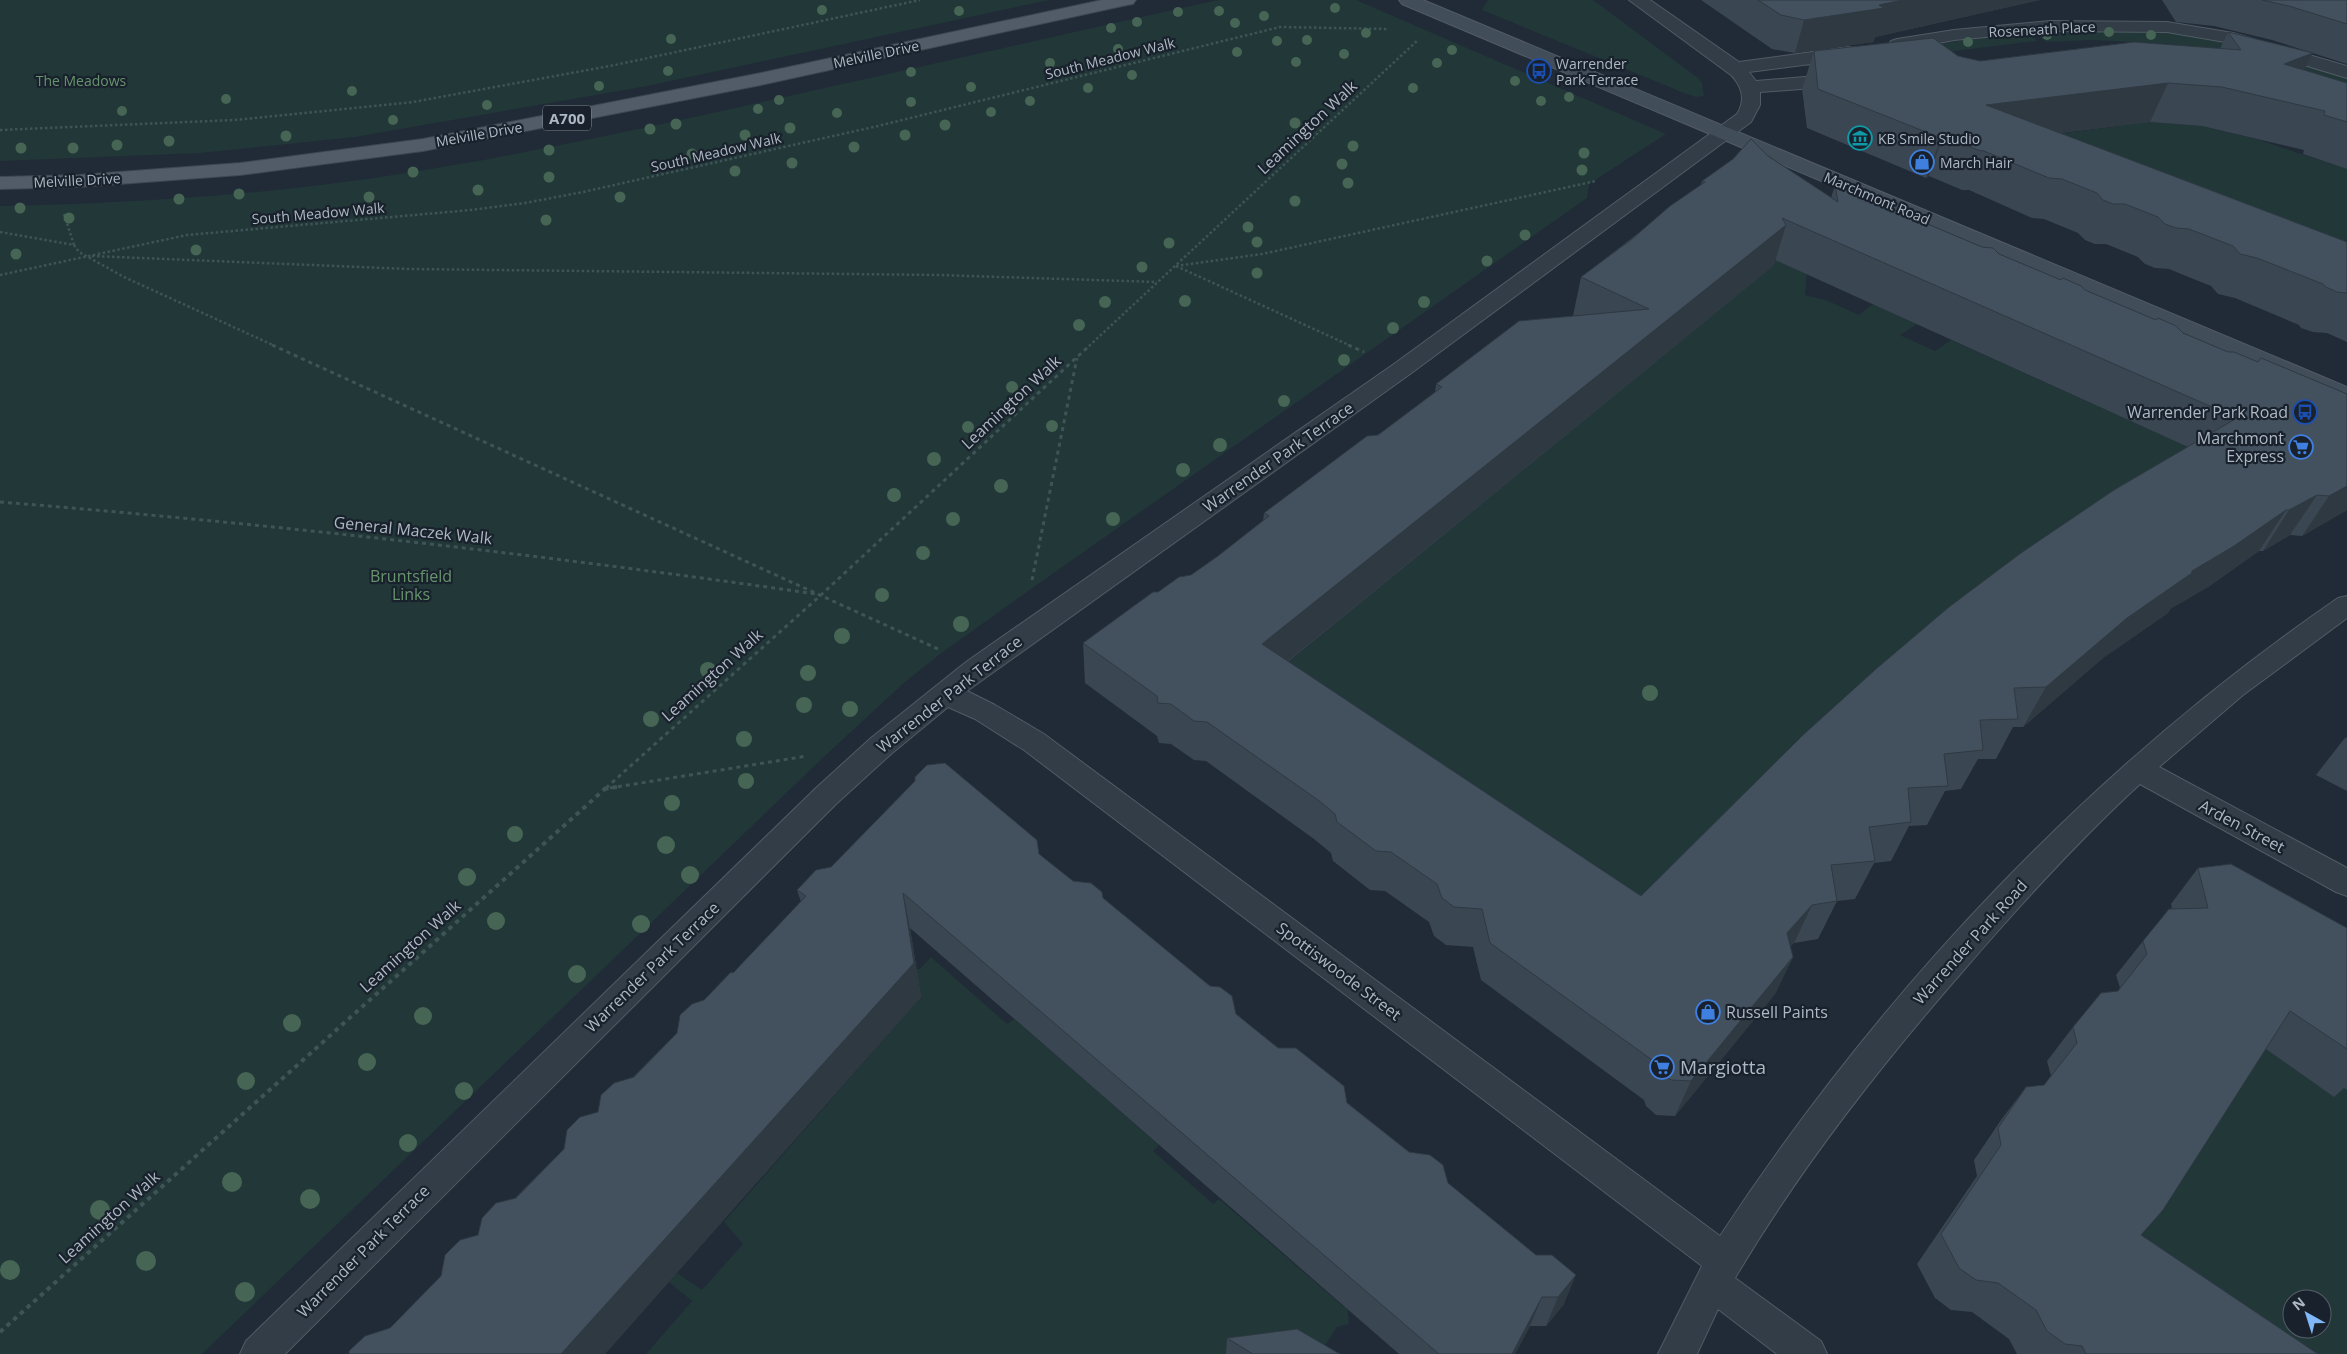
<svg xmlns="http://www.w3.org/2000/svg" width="2347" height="1354" font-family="'Open Sans',sans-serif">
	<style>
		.green { fill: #223738; fill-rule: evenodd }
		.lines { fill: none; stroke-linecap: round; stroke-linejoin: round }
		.street-casing { stroke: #515b65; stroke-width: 2 }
		.secondary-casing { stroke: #515b65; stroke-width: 2 }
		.primary-casing { stroke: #3d4651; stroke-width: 2 }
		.path-far2 { stroke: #3f5456; stroke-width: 2.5; stroke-dasharray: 2.5 2.5; stroke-linecap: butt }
		.path-far1 { stroke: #3f5456; stroke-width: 3; stroke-dasharray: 4 4; stroke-linecap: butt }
		.path { stroke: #3f5456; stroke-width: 4; stroke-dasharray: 4.5 4.5; stroke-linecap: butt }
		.street { fill: #333d48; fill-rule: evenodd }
		.secondary { fill: #424d5a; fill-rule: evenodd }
		.primary { fill: #515c68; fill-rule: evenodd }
		.tree { fill: #466555 }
		.wall { fill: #3a4652; fill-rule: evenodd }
		.shaded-wall { fill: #2f3942 }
		.building { fill: #43515f; stroke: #2f3942; fill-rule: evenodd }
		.labels { text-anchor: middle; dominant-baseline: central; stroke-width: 4.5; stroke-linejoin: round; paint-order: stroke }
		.far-street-label { font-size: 14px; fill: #aeb8c4; stroke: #19222c }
		.far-poi-label { font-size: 14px; fill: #aeb8c4; stroke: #19222c; text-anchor: start }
		.far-park-label { font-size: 14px; fill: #66946d; stroke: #19222c }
		.shield { fill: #19222c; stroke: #818b96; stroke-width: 1 }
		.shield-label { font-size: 15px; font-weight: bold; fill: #aeb8c4 }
		.street-label { font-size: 16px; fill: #aeb8c4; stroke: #19222c }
		.poi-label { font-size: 16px; fill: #aeb8c4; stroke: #19222c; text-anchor: end }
		.park-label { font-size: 16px; fill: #66946d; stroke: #19222c }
		.near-poi-label { font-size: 19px; fill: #aeb8c4; stroke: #19222c; text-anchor: start }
	</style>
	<rect width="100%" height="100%" fill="#202b37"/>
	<!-- green -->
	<g class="green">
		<polygon points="0,0 1049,0 647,86 355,137 200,153 0,161"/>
		<path d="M1218,0H1356L1666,134L1589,184L1587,198L1031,589L943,652L906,681L828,753L202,1354H0V206C95,204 191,199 286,189C451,171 613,135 775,99C923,66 1070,33 1218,0Z"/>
		<polygon points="1488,0 1593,0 1698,78 1702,83 1704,96 1696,97 1684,93 1482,10"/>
		<polygon points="2050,31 2152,31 2213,38 2347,77 2347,85 2197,48 2169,44 2093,40 2046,42 2036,32"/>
		<polygon points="2029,33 2037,41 1823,67 1801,66 1964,40"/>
		<polygon points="2150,122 2202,126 2256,139 2347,169 2347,291 2003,141"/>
		<polygon points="1769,256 1807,271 1805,295 1826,300 1859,315 1873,304 1917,324 1900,335 1935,351 1951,340 2193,449 1647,914 1269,678 1565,435"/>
		<polygon points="931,957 1007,1024 1014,1019 1159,1145 1153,1151 1213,1204 1219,1199 1344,1307 1347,1305 1349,1324 1337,1327 1319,1354 646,1354 692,1301 669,1282 677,1273 702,1290 743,1244 724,1222 921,997 906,969 920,969"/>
		<path d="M2262,1041L2347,1090V1354H2241L2109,1234ZM2292,1299H2322V1329H2292Z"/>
	</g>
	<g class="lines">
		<!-- street casing -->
		<g class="street-casing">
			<g id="street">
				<path d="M1629,0H1650L1739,62L1849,47L1856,49L1858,53L1856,57L1849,59L1749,72L1756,81L1840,74L1847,76L1849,80L1847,84L1840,86L1760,92V105L1751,122L1410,374L967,691L995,705L1044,734L1720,1236C1884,987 2092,767 2338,598L2347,596V618L2243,695L2159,767L2347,868V896L2336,892L2140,784C2077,842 2019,906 1963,971C1880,1066 1800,1168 1735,1278L1821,1341L1827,1354H1777L1718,1309L1697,1354H1658L1702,1266L1024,750L975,719L948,707L891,754L836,804L285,1354H240L246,1341L816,788L871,738L966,662L1394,364L1737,114C1746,100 1742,86 1731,75Z"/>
				<polygon points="2050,21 2167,22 2233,33 2347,66 2347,78 2231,43 2167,32 2050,31 1954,40 1897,51 1891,49 1888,45 1891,41 1897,39 1954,30"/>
			</g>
		</g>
		<!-- secondary casing -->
		<g class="secondary-casing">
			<polygon id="secondary" points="1399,0 1423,0 2347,387 2347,403 1402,4"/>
		</g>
		<!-- primary casing -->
		<g class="primary-casing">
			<polygon id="primary" points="1102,0 1136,0 1133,4 1127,5 761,85 423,151 240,175 79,187 0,189 0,177 79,175 240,163 423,139 761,73"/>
		</g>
		<!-- path-far2 -->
		<g class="path-far2">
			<polyline points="0,130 234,120 413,102 615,65 920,0"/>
			<polyline points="64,214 74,245"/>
			<polyline points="0,232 74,245 79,252 124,277 275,346"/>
			<polyline points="92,256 409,269 938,275 1157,282"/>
			<polyline points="1176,266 1262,254 1596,181"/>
			<polyline points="1176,266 1351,346"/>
			<polyline points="0,275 187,235 471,210 525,203 583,192 878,126 1280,27 1389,29"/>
			<polyline points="1089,346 1418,40"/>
		</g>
		<!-- path-far1 -->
		<g class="path-far1">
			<polyline points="272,345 938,649"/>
			<polyline points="1348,345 1364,352"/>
			<path d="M0,502C273,524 545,555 816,594"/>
			<polyline points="1032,580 1077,358"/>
			<polyline points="606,788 821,595 1090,345"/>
			<polyline points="610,788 807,756"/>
		</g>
		<!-- path -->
		<g class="path">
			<polyline points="604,789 617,787"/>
			<polyline points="0,1332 607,787"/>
		</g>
		<!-- street -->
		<use href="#street" class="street"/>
		<!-- secondary -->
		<use href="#secondary" class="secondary"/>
		<!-- primary -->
		<use href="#primary" class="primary"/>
	</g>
	<!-- trees -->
	<g class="tree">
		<circle cx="1335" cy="8" r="5"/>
		<circle cx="822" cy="10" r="5"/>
		<circle cx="959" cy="11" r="5"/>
		<circle cx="1219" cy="11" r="5"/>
		<circle cx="1178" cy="12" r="5"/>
		<circle cx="1264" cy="16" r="5"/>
		<circle cx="1137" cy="22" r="5"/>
		<circle cx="1235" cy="23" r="5"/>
		<circle cx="1111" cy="28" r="5"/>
		<circle cx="2109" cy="32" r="5"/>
		<circle cx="1366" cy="33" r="5"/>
		<circle cx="2047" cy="35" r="5"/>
		<circle cx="2151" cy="35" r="5"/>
		<circle cx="671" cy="39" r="5"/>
		<circle cx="1307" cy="40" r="5"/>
		<circle cx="1277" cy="41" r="5"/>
		<circle cx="1968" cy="42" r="5"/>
		<circle cx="1118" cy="49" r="5"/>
		<circle cx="1452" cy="50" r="5"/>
		<circle cx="1237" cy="52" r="5"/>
		<circle cx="1344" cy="54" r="5"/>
		<circle cx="1296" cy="62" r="5"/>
		<circle cx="1050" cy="63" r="5"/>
		<circle cx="1437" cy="63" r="5"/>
		<circle cx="668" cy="71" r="5"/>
		<circle cx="911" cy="72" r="5"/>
		<circle cx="1132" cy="75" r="5"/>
		<circle cx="1515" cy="81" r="5"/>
		<circle cx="599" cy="86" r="5"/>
		<circle cx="971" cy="87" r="5"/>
		<circle cx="1088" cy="88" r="5"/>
		<circle cx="1413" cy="88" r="5"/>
		<circle cx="352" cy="91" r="5"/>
		<circle cx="1569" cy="97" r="5"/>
		<circle cx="226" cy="99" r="5"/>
		<circle cx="779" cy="100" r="5"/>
		<circle cx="1030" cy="101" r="5"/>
		<circle cx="1541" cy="101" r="5"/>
		<circle cx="911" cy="102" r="5"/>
		<circle cx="487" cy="105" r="5"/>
		<circle cx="758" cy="109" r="5"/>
		<circle cx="122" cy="111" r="5"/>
		<circle cx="991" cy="112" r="5"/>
		<circle cx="837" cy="113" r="5"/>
		<circle cx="393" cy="120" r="5"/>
		<circle cx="1295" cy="123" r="5.5"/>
		<circle cx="676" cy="124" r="5.5"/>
		<circle cx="945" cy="125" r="5.5"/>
		<circle cx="790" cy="128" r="5.5"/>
		<circle cx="650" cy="129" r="5.5"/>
		<circle cx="745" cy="135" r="5.5"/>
		<circle cx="905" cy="135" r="5.5"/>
		<circle cx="286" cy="136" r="5.5"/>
		<circle cx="169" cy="141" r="5.5"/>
		<circle cx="117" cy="145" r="5.5"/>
		<circle cx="1353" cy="146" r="5.5"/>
		<circle cx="854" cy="147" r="5.5"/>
		<circle cx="21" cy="148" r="5.5"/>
		<circle cx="73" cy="148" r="5.5"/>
		<circle cx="549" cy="150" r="5.5"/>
		<circle cx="1584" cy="153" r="5.5"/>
		<circle cx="692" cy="154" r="5.5"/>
		<circle cx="792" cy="163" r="5.5"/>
		<circle cx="1342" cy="164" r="5.5"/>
		<circle cx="1582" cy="170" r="5.5"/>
		<circle cx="735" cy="171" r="5.5"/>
		<circle cx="413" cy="172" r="5.5"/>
		<circle cx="549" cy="177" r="5.5"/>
		<circle cx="1348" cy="183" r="5.5"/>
		<circle cx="478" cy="190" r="5.5"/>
		<circle cx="239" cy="194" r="5.5"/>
		<circle cx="369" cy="197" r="5.5"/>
		<circle cx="620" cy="197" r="5.5"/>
		<circle cx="179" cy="199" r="5.5"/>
		<circle cx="1295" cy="201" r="5.5"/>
		<circle cx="20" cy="208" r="5.5"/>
		<circle cx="69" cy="218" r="5.5"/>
		<circle cx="546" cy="220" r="5.5"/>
		<circle cx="1248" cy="227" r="5.5"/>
		<circle cx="1525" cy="235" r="5.5"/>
		<circle cx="1257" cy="242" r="5.5"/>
		<circle cx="1169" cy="243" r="5.5"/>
		<circle cx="196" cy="250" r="5.5"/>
		<circle cx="16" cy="254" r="5.5"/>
		<circle cx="1487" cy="261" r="5.5"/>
		<circle cx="1142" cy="267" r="5.5"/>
		<circle cx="1257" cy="273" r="5.5"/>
		<circle cx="1185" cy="301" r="6"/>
		<circle cx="1105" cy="302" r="6"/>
		<circle cx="1424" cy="302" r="6"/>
		<circle cx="1079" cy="325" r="6"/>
		<circle cx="1393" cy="328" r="6"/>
		<circle cx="1344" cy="360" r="6"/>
		<circle cx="1012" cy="387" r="6"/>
		<circle cx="1284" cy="401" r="6"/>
		<circle cx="1052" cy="426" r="6"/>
		<circle cx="968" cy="427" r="6"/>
		<circle cx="1220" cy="445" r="7"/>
		<circle cx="934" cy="459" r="7"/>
		<circle cx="1183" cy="470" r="7"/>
		<circle cx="1001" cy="486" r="7"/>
		<circle cx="894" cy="495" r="7"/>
		<circle cx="953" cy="519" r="7"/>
		<circle cx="1113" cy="519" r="7"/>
		<circle cx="923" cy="553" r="7"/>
		<circle cx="882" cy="595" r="7"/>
		<circle cx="961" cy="624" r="8"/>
		<circle cx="842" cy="636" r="8"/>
		<circle cx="708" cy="670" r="8"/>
		<circle cx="808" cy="673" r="8"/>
		<circle cx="1650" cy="693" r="8"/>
		<circle cx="804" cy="705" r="8"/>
		<circle cx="850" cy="709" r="8"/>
		<circle cx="651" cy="719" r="8"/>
		<circle cx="744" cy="739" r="8"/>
		<circle cx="746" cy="781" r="8"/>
		<circle cx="672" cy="803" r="8"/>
		<circle cx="515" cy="834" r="8"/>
		<circle cx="666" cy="845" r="9"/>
		<circle cx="690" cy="875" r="9"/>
		<circle cx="467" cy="877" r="9"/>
		<circle cx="496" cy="921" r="9"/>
		<circle cx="641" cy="924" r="9"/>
		<circle cx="577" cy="974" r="9"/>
		<circle cx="423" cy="1016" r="9"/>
		<circle cx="292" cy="1023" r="9"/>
		<circle cx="367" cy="1062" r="9"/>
		<circle cx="246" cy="1081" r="9"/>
		<circle cx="464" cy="1091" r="9"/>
		<circle cx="408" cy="1143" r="9"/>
		<circle cx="232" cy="1182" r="10"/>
		<circle cx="310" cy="1199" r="10"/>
		<circle cx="100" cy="1210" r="10"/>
		<circle cx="146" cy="1261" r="10"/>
		<circle cx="10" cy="1270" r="10"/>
		<circle cx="245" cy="1292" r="10"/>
	</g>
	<!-- wall -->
	<g class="wall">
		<polygon points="1701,0 2040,0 1875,37 1873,42 1795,53 1772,49"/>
		<polygon points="2162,0 2347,0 2347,64 2272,40 2214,26 2176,22"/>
		<polygon points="2228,32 2313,53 2304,70 2347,83 2347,169 2303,154 2304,150 2202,126 2150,122 2060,133 2347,242 2347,342 2327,333 2313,332 2301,328 2299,325 2235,298 2218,294 2211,286 2191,278 2169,269 2155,268 2145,264 2138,257 2106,244 2095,244 2085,240 2078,233 2044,219 2032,218 1969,190 1962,190 1929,176 1926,178 1807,128 1802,89 1814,51 1958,56 1980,61 2220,49"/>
		<path d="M1768,156L1831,198L1835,185L2085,290L2228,352L2258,362L2347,394V510L2302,536L2290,535L2263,551H2259L2208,587L2170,609L2168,613L2103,658L2023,727H2013L1996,759H1978L1961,789L1945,791L1927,825L1909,826L1891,861L1874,863L1855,899L1837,901L1818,939L1794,943L1790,946L1793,957L1775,994L1675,1116L1656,1115L1646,1106L1644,1100L1481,980L1473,947L1446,945L1434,936L1429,922L1385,891L1370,890L1333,861L1331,853L1314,839L1206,761L1194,760L1171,744L1159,743L1157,736L1085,683L1083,643L1158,592L1191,575L1218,556L1263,521L1264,513L1378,435L1435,392L1436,384L1573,316L1581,277L1701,185L1702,181ZM1775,260L2188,447L1641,896L1288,662L1774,265Z"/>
		<polygon points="2347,737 2347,791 2316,775 2344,739"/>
		<polygon points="1039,854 1073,881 1103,898 1236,1014 1448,1183 1536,1255 1564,1304 1546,1326 1530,1326 1515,1354 1399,1354 910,928 921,997 605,1354 349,1354 390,1328 441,1276 478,1235 564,1149 598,1112 677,1033 704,1000 733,973 801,902 797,890"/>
		<polygon points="2198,868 2347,928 2347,1090 2344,1088 2334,1097 2266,1049 2141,1235 2318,1354 2017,1354 2009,1339 1972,1312 1951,1310 1935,1298 1917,1264 1977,1176 1974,1160 2001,1120 2026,1087 2044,1085 2051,1076 2047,1061 2073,1027 2118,991 2120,988 2116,975 2143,941 2172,909 2171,904"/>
		<polygon points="1227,1338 1340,1354 1226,1354"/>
	</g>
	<!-- shaded-wall -->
	<g class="shaded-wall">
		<polygon points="1903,0 2040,0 1875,37 1873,42 1795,53 1804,20"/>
		<polygon points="2313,53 2293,92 2284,64"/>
		<polygon points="2168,83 2150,122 1971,144 1986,105"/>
		<polygon points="1943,136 1929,176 1926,178 1941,138"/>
		<polygon points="1786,225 1774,265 1260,684 1262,644"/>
		<polygon points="2347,486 2347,510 2302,536 2329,496"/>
		<polygon points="2317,495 2290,535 2263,551 2289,510"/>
		<polygon points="2286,510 2259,551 2208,587 2170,609 2168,613 2103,658 2023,727 2046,687 2127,618 2192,571"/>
		<polygon points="903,893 910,928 921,997 605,1354 561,1354"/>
		<polygon points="1812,905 1794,943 1769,970 1787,933"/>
		<polygon points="1793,957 1775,994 1675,1116 1691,1081"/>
		<polygon points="1576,1275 1564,1304 1546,1326 1558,1297"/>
		<polygon points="1542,1297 1530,1326 1515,1354 1512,1354"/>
	</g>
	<!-- building -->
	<g class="building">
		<polygon points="1758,0 1903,0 1879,5 1884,8 1804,20 1781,15"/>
		<polygon points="2262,0 2347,0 2347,24 2289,6"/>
		<polygon points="2228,32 2313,53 2284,64 2347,83 2347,122 2324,115 2325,111 2222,87 2168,83 1986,105 2347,242 2347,293 2337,292 2326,287 2323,284 2257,258 2240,254 2233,246 2189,229 2176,228 2165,224 2158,217 2125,204 2113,204 2103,200 2097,193 2062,179 2049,178 1984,151 1978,150 1943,136 1941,138 1818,89 1814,51 1933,38 1958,56 1980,61 2134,42 2241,50"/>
		<path d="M1751,139L1768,156L1838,202L1835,185L1982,247L1993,248L1999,254L2061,280L2063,278L2081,286L2085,290L2156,320L2158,318L2176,326L2183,333L2228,352H2234L2258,362L2261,358L2347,394V486L2329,496L2317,495L2289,510H2286L2234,546L2192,571V573L2127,618L2046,687L2014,688L2018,719L1980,720L1983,750L1944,754L1948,786L1908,788L1911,822L1869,827L1875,861L1831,865L1837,901L1812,905L1787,933L1793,957L1691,1081L1671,1080L1661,1071L1659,1065L1490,943L1482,909L1454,907L1442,898L1437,884L1391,852L1376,851L1337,822L1335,814L1318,800L1207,722L1194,721L1171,704L1158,703L1157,696L1083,643L1153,592H1158L1179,577L1191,575L1218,556L1269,516L1264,513L1367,436L1378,435L1442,387L1436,384L1519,321L1649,309L1581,277L1632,239L1670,206L1705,182L1702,181L1733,159ZM1782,218L2237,418L2114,490L2021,553L1949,607L1876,669L1803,735L1641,896L1262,644L1786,225Z"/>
		<polygon points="945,763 1037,840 1039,854 1073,881 1091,883 1102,892 1103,898 1210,986 1220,987 1232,996 1236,1014 1278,1048 1296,1048 1344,1086 1347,1103 1409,1152 1430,1155 1443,1165 1448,1183 1536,1255 1552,1255 1576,1275 1558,1297 1542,1297 1512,1354 1439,1354 903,893 914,963 561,1354 349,1354 349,1351 365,1336 390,1328 441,1276 445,1255 460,1240 478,1235 482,1218 496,1203 516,1198 564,1149 567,1130 580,1117 598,1112 601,1095 614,1083 634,1077 677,1033 680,1015 692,1004 704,1000 731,972 733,973 806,896 797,890 816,870 831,867 915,781 915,777 927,765"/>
		<polygon points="2231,864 2347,928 2347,1049 2290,1011 2163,1210 2141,1235 2318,1354 2086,1354 2082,1346 2065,1344 2047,1331 2036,1310 1998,1283 1976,1280 1959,1268 1941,1234 2001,1145 1998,1128 2026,1087 2044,1085 2077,1043 2073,1027 2101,993 2118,991 2147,954 2143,941 2169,909 2208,908 2198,868"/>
		<polygon points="1297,1329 1340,1354 1253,1354 1227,1338"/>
	</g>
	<!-- icons -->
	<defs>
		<g id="bus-ring" transform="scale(1.25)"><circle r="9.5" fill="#19222c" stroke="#1a4fb4" stroke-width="1.5"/><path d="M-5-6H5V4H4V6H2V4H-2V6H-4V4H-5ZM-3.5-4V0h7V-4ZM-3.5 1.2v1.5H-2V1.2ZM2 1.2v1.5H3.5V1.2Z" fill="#1a4fb4"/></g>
		<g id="museum-ring" transform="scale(1.25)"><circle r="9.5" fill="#19222c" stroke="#0f9aa8" stroke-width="1.5"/><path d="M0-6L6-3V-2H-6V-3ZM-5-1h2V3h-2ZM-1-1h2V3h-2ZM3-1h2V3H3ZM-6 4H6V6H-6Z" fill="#0f9aa8"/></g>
		<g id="shop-ring" transform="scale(1.25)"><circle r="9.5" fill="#19222c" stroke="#3f7fe0" stroke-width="1.5"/><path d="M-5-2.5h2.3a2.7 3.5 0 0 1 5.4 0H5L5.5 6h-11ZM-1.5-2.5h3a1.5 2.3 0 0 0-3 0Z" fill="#3f7fe0"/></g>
		<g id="supermarket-ring" transform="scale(1.25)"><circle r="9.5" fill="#19222c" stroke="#3f7fe0" stroke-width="1.5"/><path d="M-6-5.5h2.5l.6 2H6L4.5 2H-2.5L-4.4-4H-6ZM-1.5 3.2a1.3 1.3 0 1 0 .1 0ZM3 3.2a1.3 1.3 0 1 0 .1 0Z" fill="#3f7fe0"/></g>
	</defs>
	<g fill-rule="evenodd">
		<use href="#bus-ring" x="1539" y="71"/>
		<use href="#museum-ring" x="1860" y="138"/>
		<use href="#shop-ring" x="1922" y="162"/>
		<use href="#bus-ring" x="2305" y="412"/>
		<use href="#supermarket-ring" x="2301" y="447"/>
		<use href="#shop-ring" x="1708" y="1012"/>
		<use href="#supermarket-ring" x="1662" y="1067"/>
	</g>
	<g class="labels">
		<!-- far-street labels -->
		<g class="far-street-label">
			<text transform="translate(2042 29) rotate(-3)">Roseneath Place</text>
			<text transform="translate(876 54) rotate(-12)">Melville Drive</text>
			<text transform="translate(1110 58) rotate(-14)">South Meadow Walk</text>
			<text transform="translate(479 134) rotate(-10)">Melville Drive</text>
			<text transform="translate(716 152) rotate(-13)">South Meadow Walk</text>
			<text transform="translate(77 180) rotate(-3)">Melville Drive</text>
			<text transform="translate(1877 198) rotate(23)">Marchmont Road</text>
			<text transform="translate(318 213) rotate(-5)">South Meadow Walk</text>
		</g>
		<!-- far-poi labels -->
		<g class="far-poi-label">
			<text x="1556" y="63">Warrender<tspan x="1556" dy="16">Park Terrace</tspan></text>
			<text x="1878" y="138">KB Smile Studio</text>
			<text x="1940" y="162">March Hair</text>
		</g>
		<!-- far-park labels -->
		<g class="far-park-label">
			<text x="81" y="80">The Meadows</text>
		</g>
		<!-- shield labels -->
		<rect class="shield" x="543" y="105.5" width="48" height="25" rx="4"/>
		<g class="shield-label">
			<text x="567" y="118">A700</text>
		</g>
		<!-- street labels -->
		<g class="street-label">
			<text transform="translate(1307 127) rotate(-43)">Leamington Walk</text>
			<text transform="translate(1011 402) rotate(-43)">Leamington Walk</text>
			<text transform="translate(1278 457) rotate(-35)">Warrender Park Terrace</text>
			<text transform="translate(413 530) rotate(6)">General Maczek Walk</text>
			<text transform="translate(712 675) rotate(-42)">Leamington Walk</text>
			<text transform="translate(949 694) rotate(-38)">Warrender Park Terrace</text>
			<text transform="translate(2242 826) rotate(28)">Arden Street</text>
			<text transform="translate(1970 942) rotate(-48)">Warrender Park Road</text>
			<text transform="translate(410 946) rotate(-42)">Leamington Walk</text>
			<text transform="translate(652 967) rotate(-44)">Warrender Park Terrace</text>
			<text transform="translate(1339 971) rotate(37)">Spottiswoode Street</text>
			<text transform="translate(109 1217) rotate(-42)">Leamington Walk</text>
			<text transform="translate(363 1251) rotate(-45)">Warrender Park Terrace</text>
		</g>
		<!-- poi labels -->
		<g class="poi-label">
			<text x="2288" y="412">Warrender Park Road</text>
			<text x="2284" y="438">Marchmont<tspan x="2284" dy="18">Express</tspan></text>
			<text x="1726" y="1012" text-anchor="start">Russell Paints</text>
		</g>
		<!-- park labels -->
		<g class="park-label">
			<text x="411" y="576">Bruntsfield<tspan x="411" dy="18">Links</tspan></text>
		</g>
		<!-- near-poi labels -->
		<g class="near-poi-label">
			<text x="1680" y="1067">Margiotta</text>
		</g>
	</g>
	<!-- north arrow -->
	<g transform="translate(2307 1314) rotate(321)"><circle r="24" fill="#19222c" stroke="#555e69"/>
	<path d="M0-4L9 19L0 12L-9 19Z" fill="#80b7f7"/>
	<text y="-8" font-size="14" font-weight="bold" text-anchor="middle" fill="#aeb8c4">N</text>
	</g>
</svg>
